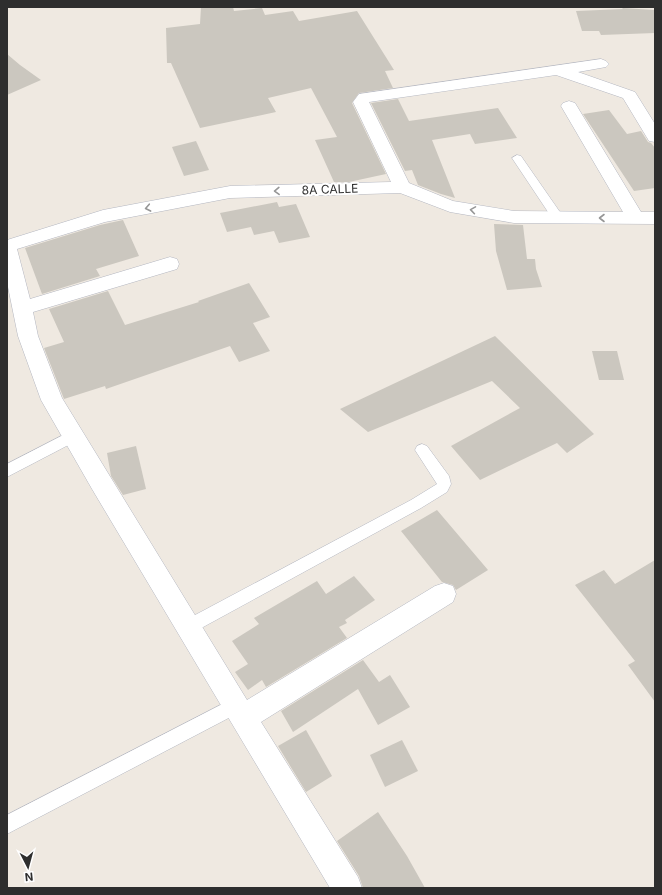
<svg xmlns="http://www.w3.org/2000/svg" width="662" height="895" font-family="Inter,sans-serif">
	<style>
		.building { fill: #cbc7bf }
		.lines { fill: none; stroke-linecap: round; stroke-linejoin: round }
		.service-casing { stroke: #b4b7c1; stroke-width: 1 }
		.minor-casing { stroke: #b4b7c1; stroke-width: 1 }
		.service { fill: #fff; fill-rule: evenodd }
		.minor { fill: #fff; fill-rule: evenodd }
		.oneway { stroke: #969696 }
		.labels { text-anchor: middle; dominant-baseline: central; stroke-width: 4; stroke-linejoin: round; paint-order: stroke }
		.street-label { font-size: 12px; fill: #2e2e2e; stroke: #fff }
	</style>
	<rect width="100%" height="100%" fill="#efe9e1"/>
	<!-- building -->
	<g class="building">
		<polygon points="201,7 233,7 234,11 262,8 265,15 293,11 299,21 357,11 394,70 385,71 393,88 359,93 352,103 386,174 349,182 334,182 315,140 337,137 311,88 268,98 276,112 200,128 171,63 167,63 166,28 200,24"/>
		<polygon points="622,8 655,10 655,33 601,35 599,31 582,31 576,11 623,9"/>
		<polygon points="7,54 20,65 41,80 7,95"/>
		<polygon points="398,99 409,121 498,108 517,138 475,144 470,134 432,140 455,198 441,194 418,185 412,170 405,171 371,103"/>
		<polygon points="609,110 627,134 641,131 648,142 651,143 655,148 655,188 634,191 583,114"/>
		<polygon points="196,141 209,170 184,176 172,147"/>
		<polygon points="277,202 279,207 296,204 310,237 279,243 274,231 254,235 251,227 227,232 220,213"/>
		<polygon points="123,220 139,256 96,269 100,276 42,294 25,248 100,225"/>
		<polygon points="494,224 523,225 527,259 535,259 536,269 542,287 507,290 496,251"/>
		<polygon points="249,283 270,317 253,323 270,351 239,362 230,346 106,389 105,386 64,399 44,348 64,342 49,309 108,291 125,325 199,302 198,301"/>
		<polygon points="495,336 594,434 567,453 557,443 480,480 451,446 520,408 492,381 368,432 340,409"/>
		<polygon points="592,351 617,351 624,380 599,380"/>
		<polygon points="136,446 146,489 123,495 111,476 107,453"/>
		<polygon points="437,510 488,570 456,590 453,585 442,582 401,531"/>
		<polygon points="655,560 655,702 628,665 635,661 575,585 604,570 615,584"/>
		<polygon points="354,576 375,600 345,620 347,623 339,627 347,638 266,687 262,680 248,690 235,672 248,664 232,641 259,624 254,618 317,581 326,594"/>
		<polygon points="363,660 379,682 390,675 410,707 378,725 358,689 293,732 281,711"/>
		<polygon points="306,730 332,776 306,792 278,746"/>
		<polygon points="402,740 418,771 385,787 370,755"/>
		<polygon points="378,812 407,856 425,888 363,888 359,876 337,841"/>
	</g>
	<g class="lines">
		<!-- service casing -->
		<g class="service-casing">
			<g id="service">
				<polygon points="517,155 521,156 562,215 564,218 562,221 554,221 512,158"/>
				<polygon points="73,430 78,432 80,436 78,440 7,477 7,464"/>
				<polygon points="422,444 427,446 449,476 451,484 447,492 421,508 194,632 188,635 182,632 180,627 182,622 411,500 437,484 415,450 417,446"/>
				<polygon points="236,697 242,699 244,705 242,711 7,834 7,815"/>
			</g>
		</g>
		<!-- minor casing -->
		<g class="minor-casing">
			<polygon id="minor" points="601,59 606,61 609,64 606,67 578,72 635,92 655,124 655,142 649,141 623,98 556,75 369,102 409,183 453,201 514,211 623,212 561,106 563,103 569,101 575,103 641,212 655,212 655,224 514,223 450,212 400,193 230,198 105,222 17,249 30,299 170,257 177,259 179,264 177,269 33,312 38,336 62,398 247,700 435,586 444,583 453,586 456,594 453,602 261,722 358,877 362,888 330,888 92,489 41,400 18,336 7,282 7,240 103,210 230,186 391,182 353,102 359,94"/>
		</g>
		<!-- service -->
		<use href="#service" class="service"/>
		<!-- minor -->
		<use href="#minor" class="minor"/>
	</g>
	<!-- one-way arrows -->
	<defs><path id="oneway-chevron" d="M-2-3.5L2.5 0L-2 3.5" fill="none" stroke-width="1.6" stroke-linecap="round" stroke-linejoin="round"/></defs>
	<g class="oneway">
		<use href="#oneway-chevron" transform="translate(277 191) rotate(178)"/>
		<use href="#oneway-chevron" transform="translate(148 208) rotate(169)"/>
		<use href="#oneway-chevron" transform="translate(473 210) rotate(-171)"/>
		<use href="#oneway-chevron" transform="translate(602 218) rotate(-180)"/>
	</g>
	<g class="labels">
		<!-- street labels -->
		<g class="street-label">
			<text transform="translate(330 189) rotate(-2)">8A CALLE</text>
		</g>
	</g>
	<!-- border -->
	<rect width="662" height="895" fill="none" stroke="#2e2e2e" stroke-width="16"/>
	<!-- north arrow -->
	<g transform="translate(28 867) rotate(174)" stroke="#ffffff" stroke-width="3" paint-order="stroke">
	<path d="M0-3L7 15L0 10L-7 15Z" fill="#2e2e2e"/>
	<text y="-6" font-size="11" font-weight="bold" text-anchor="middle" fill="#2e2e2e">N</text>
	</g>
</svg>
